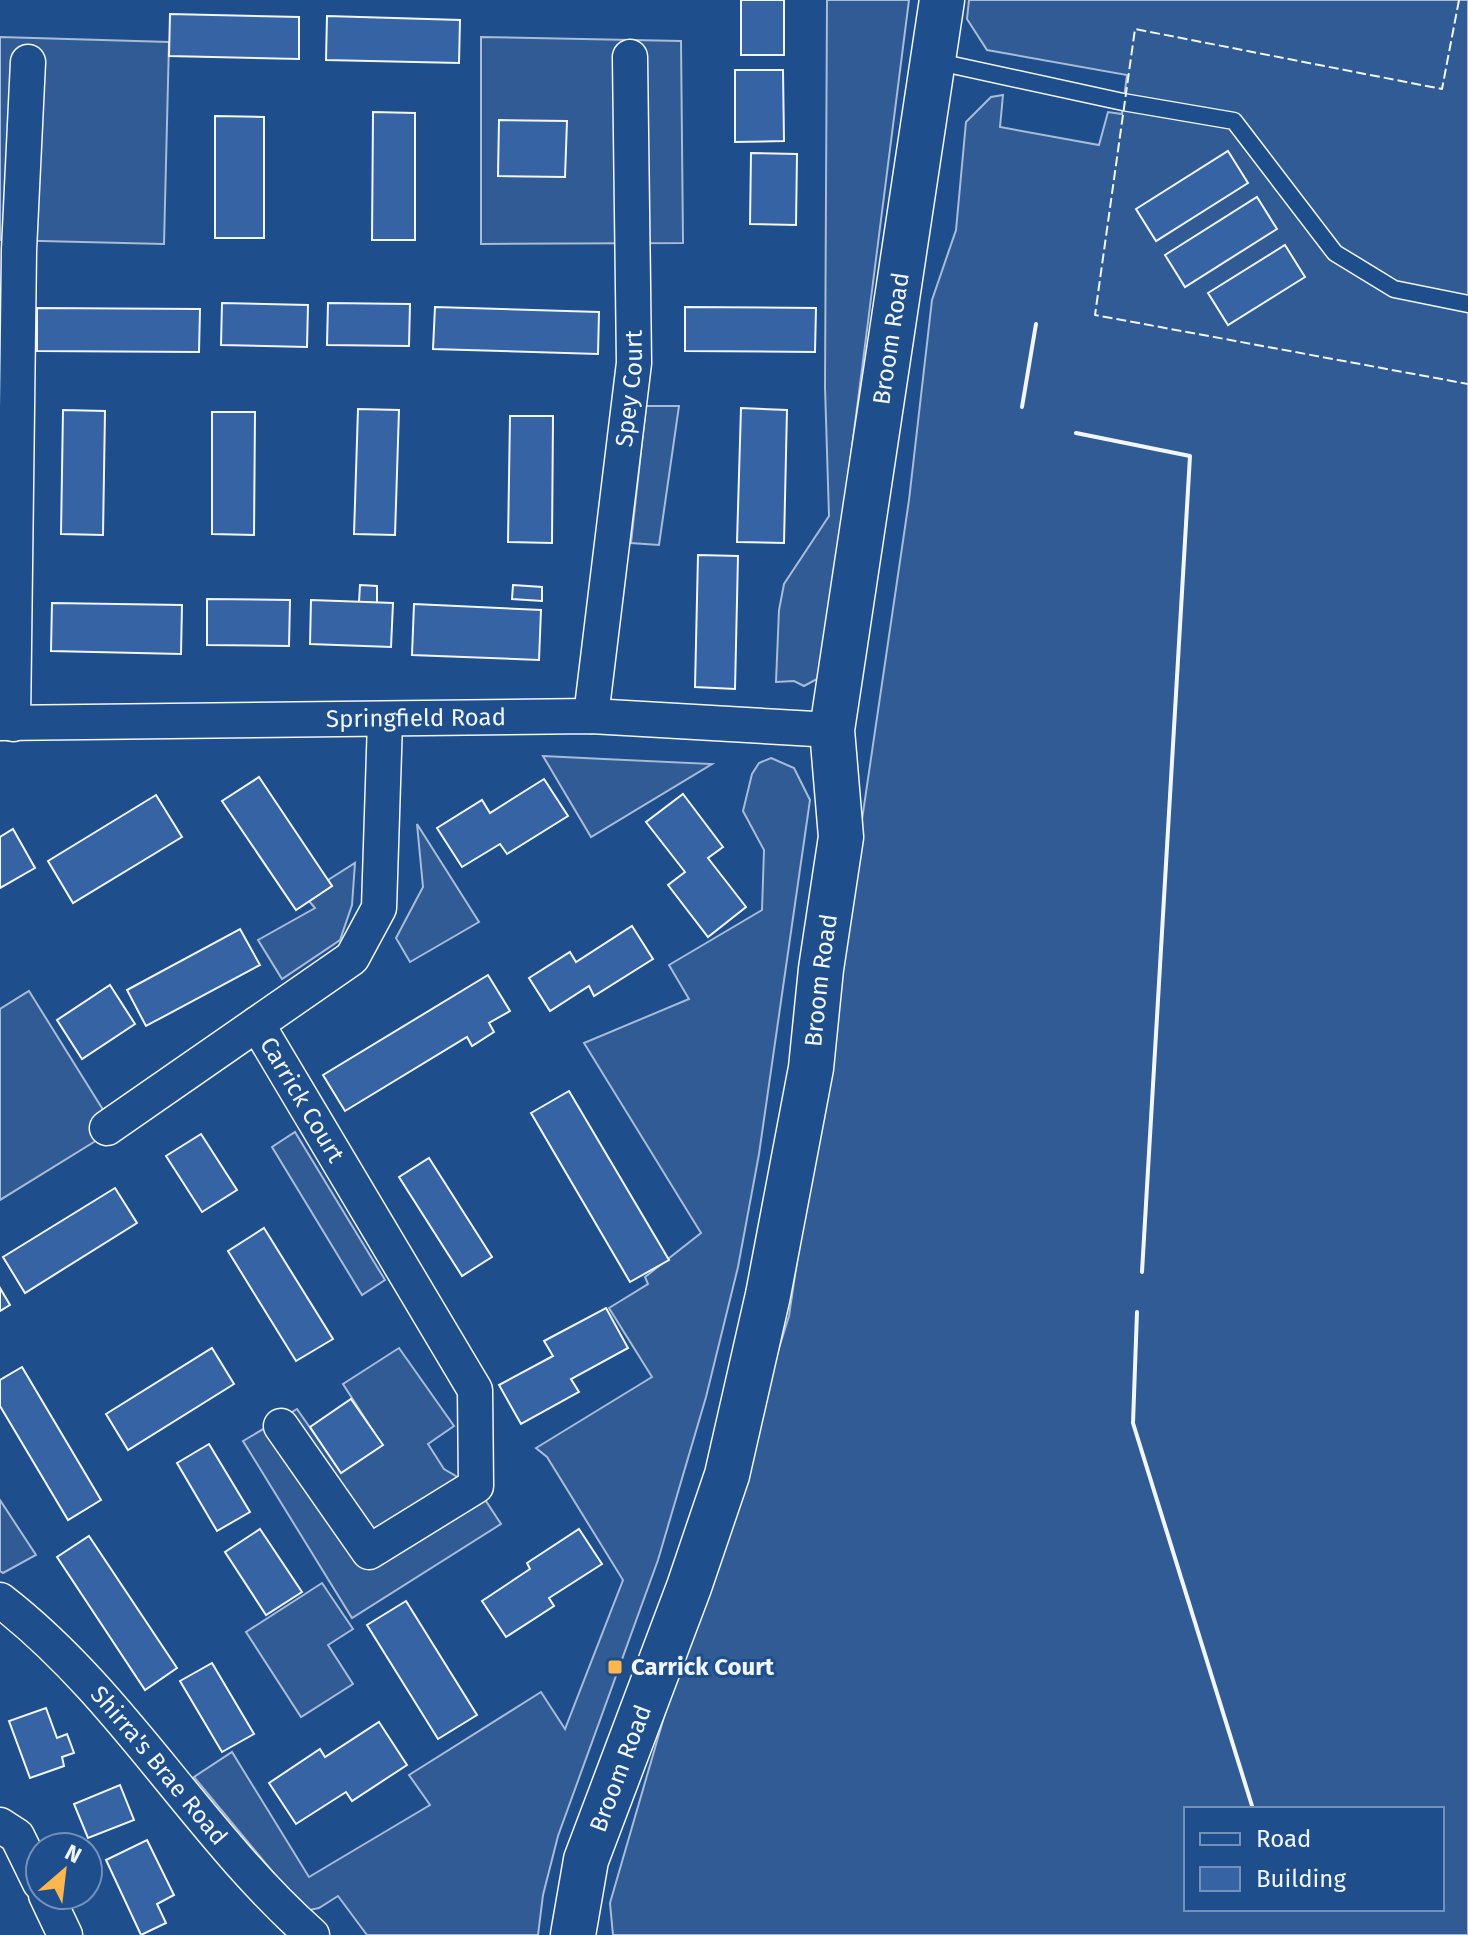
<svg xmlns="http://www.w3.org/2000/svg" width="1468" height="1935" font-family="'Fira Sans',sans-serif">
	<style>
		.built { fill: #305b95; stroke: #a8bbd7; stroke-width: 2; fill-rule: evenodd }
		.building { fill: #3563a3; stroke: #f2f6ff; stroke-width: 2 }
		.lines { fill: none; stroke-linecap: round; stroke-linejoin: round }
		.lane-casing { stroke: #f2f6ff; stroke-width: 19 }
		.street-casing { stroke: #f2f6ff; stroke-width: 37 }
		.secondary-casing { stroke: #f2f6ff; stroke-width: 47 }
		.lane { stroke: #1f4e8c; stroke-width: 16 }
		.street { stroke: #1f4e8c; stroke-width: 34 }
		.secondary { stroke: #1f4e8c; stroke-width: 44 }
		.fence { stroke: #f2f6ff; stroke-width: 2; stroke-dasharray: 10 4; stroke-linecap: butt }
		.wall { stroke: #f2f6ff; stroke-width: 4 }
		.poi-dot { fill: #ffb74d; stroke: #1f4e8c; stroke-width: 3 }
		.labels { text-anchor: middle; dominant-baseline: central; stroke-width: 6; stroke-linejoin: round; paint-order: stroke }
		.street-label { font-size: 24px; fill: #f2f6ff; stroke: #1f4e8c }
		.poi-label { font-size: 24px; font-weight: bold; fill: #f2f6ff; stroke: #1f4e8c; text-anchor: start }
	</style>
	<rect width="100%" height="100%" fill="#1f4e8c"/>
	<!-- built -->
	<g class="built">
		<polygon points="827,0 909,0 824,667 817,679 804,686 794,681 776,682 779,610 784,584 829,516 825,387"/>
		<path d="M969,0H1468V1935H613L610,1903L664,1717L789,1316L909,500L932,300L956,230L966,122L991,97L1003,95L1000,127L1099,145L1108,112L1122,114L1127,75L987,50L967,19ZM1186,1809H1442V1909H1186Z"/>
		<polygon points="0,37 169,42 164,244 0,240"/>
		<polygon points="481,37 681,41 683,243 481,244"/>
		<polygon points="646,406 679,406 659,545 631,543"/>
		<polygon points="543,756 604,759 712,764 591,837"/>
		<polygon points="771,758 794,768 810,800 759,1154 738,1267 706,1397 658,1560 558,1836 543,1895 538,1935 367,1935 338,1896 319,1908 305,1911 194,1777 232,1752 309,1877 430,1805 409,1775 541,1692 565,1729 623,1580 547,1457 536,1448 652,1377 609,1308 648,1284 645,1277 701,1233 584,1043 689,999 669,965 762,910 764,850 743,811 752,774 759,763"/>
		<polygon points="417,824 479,922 410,962 396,938 423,887"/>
		<polygon points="355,863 352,905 340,940 282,979 258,940 315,908 309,901 332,886 328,880"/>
		<polygon points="29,991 115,1129 0,1200 0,1009"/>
		<polygon points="295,1132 385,1280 362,1295 272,1147"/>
		<polygon points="399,1348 454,1426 428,1444 444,1469 478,1489 501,1524 352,1618 243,1441 297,1409 341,1472 382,1445 343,1384"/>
		<polygon points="0,1500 36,1555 3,1573 0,1571"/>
		<polygon points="322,1583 353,1629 328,1645 353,1684 301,1717 246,1632"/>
	</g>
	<!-- building -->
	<g class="building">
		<rect x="741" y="0" width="43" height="55"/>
		<polygon points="170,14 299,17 299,59 169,56"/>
		<polygon points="327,16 460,20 459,63 326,60"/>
		<polygon points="735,70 783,70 784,141 735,142"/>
		<polygon points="373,112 415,113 415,240 372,240"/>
		<polygon points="215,116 264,117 264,238 215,238"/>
		<polygon points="499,120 567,121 565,177 498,176"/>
		<polygon points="1228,151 1248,183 1156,241 1136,209"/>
		<polygon points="751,153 797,154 796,225 750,224"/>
		<polygon points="1257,197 1277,229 1185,287 1165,255"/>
		<polygon points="1285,245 1305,277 1228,325 1208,293"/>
		<polygon points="222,303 308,305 307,347 221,345"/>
		<polygon points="328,303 410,304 409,346 327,345"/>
		<polygon points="435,307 599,312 598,354 433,349"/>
		<polygon points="685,307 816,308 815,352 685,351"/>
		<polygon points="37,308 200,309 199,352 37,351"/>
		<polygon points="741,408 787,410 784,543 737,542"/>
		<polygon points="358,409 399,410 395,535 354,534"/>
		<polygon points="63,410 105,411 103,535 61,534"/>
		<polygon points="212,412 255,412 254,535 212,534"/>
		<polygon points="510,416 553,416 552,543 508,542"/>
		<polygon points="698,555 738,556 735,689 695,687"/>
		<polygon points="360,585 377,586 377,603 359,602"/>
		<polygon points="513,585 542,587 542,601 512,599"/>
		<polygon points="207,599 290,600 289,646 207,645"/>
		<polygon points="311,600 393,603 391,647 310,644"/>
		<polygon points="52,603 182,605 181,654 51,651"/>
		<polygon points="414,604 541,610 539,660 412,655"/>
		<polygon points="259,777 332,886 296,910 222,801"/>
		<polygon points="544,779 568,816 507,854 500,844 462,867 437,828 482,800 490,813"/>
		<polygon points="683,794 723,847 708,858 746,907 708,937 668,885 685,872 646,822"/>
		<polygon points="156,795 182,837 73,903 48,861"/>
		<polygon points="13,829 35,868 0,888 0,837"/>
		<polygon points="632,926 653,959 594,996 589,986 550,1011 529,978 570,952 576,962"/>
		<polygon points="240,929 260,965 146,1026 127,990"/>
		<polygon points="488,975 510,1011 489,1023 494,1032 472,1046 467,1037 345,1111 323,1075"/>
		<polygon points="110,985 135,1024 82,1059 57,1020"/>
		<polygon points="569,1091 669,1260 630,1282 531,1113"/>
		<polygon points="201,1134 237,1190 202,1212 166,1156"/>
		<polygon points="429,1158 492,1257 462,1276 399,1177"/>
		<polygon points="115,1188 137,1223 25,1293 3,1257"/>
		<polygon points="264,1228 333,1339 296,1361 228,1251"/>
		<polygon points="0,1288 10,1305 0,1311"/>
		<polygon points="606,1308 628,1348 571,1379 579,1392 521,1424 499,1385 553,1356 544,1341"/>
		<polygon points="212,1348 234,1384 128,1450 106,1414"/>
		<polygon points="22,1367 101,1500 68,1520 0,1406 0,1380"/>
		<polygon points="351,1399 383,1445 341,1473 310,1427"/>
		<polygon points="209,1444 250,1512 217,1531 177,1463"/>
		<polygon points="260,1529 302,1592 266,1615 225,1552"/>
		<polygon points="579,1529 602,1564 549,1598 554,1606 506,1637 482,1601 530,1569 527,1563"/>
		<polygon points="89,1536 177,1668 145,1690 57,1557"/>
		<polygon points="406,1601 477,1715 438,1739 367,1625"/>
		<polygon points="212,1663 254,1734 222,1752 180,1681"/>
		<polygon points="46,1708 57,1738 67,1734 74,1753 62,1757 64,1766 30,1778 9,1721"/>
		<polygon points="379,1722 407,1765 352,1801 346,1792 296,1824 269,1783 320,1749 325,1757"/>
		<polygon points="120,1785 134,1820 88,1838 74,1804"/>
		<polygon points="147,1840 174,1895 157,1904 166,1923 141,1935 106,1860"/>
	</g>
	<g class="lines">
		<!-- lane casing -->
		<g class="lane-casing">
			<polyline id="lane" points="934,61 1123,102 1234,121 1335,253 1394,289 1468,304"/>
		</g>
		<!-- street casing -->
		<g class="street-casing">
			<g id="street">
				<path id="s1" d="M591,716L634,363L630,57"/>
				<path id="s2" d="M0,723L591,716L832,730"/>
				<polyline points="13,724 19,250 28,62"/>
				<path id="s3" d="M257,1024L475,1390L476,1486L369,1552L281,1426"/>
				<polyline points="107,1128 352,958 379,908 385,721"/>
				<path id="s4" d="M0,1600C122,1694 198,1834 312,1935"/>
				<polyline points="0,1825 17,1836 40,1883"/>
				<polyline points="46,1895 65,1935"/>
			</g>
		</g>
		<!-- secondary casing -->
		<g class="secondary-casing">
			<g id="secondary">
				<path id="s5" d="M573,1935L586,1860L689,1587L727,1475L768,1295L811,1068L821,969L841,837L832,730L942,0"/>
			</g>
		</g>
		<!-- lane -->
		<use href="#lane" class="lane"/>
		<!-- street -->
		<use href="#street" class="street"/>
		<!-- secondary -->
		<use href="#secondary" class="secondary"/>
		<!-- fence -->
		<polyline class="fence" points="1459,0 1442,89 1135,29 1095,315 1468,384"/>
		<!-- wall -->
		<g class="wall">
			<polyline points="1022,407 1036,324"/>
			<polyline points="1076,433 1190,456 1142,1272"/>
			<polyline points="1137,1312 1133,1423 1253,1809"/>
		</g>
	</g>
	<!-- markers -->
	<rect class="poi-dot" x="607" y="1659" width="16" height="16" rx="4"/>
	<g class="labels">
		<!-- street labels -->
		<g class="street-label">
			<text stroke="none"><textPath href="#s5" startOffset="1638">Broom Road</textPath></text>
			<text stroke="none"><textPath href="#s1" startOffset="330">Spey Court</textPath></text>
			<text stroke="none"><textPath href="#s2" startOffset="416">Springfield Road</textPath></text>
			<text stroke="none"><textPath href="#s5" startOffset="990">Broom Road</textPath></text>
			<text stroke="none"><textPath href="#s3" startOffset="88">Carrick Court</textPath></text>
			<text stroke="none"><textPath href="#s4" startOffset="230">Shirra's Brae Road</textPath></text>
			<text stroke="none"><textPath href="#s5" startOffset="174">Broom Road</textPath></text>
		</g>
		<!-- poi labels -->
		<g class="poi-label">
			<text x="631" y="1667">Carrick Court</text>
		</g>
	</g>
	<!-- legend -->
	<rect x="1184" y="1807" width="260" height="104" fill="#1f4e8c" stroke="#7391ba" stroke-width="2"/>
	<rect x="1200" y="1833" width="40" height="12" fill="#1f4e8c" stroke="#7391ba" stroke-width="2"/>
	<text x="1256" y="1847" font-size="24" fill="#f2f6ff">Road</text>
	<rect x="1200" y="1867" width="40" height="24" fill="#3563a3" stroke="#7391ba" stroke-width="2"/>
	<text x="1256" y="1887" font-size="24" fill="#f2f6ff">Building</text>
	<!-- north arrow -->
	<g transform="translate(64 1871) rotate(28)"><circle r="38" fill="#1f4e8c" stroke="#7391ba" stroke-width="2"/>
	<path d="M0-6L14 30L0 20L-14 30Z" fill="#ffb74d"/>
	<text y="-12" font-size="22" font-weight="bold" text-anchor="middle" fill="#f2f6ff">N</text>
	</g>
</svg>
